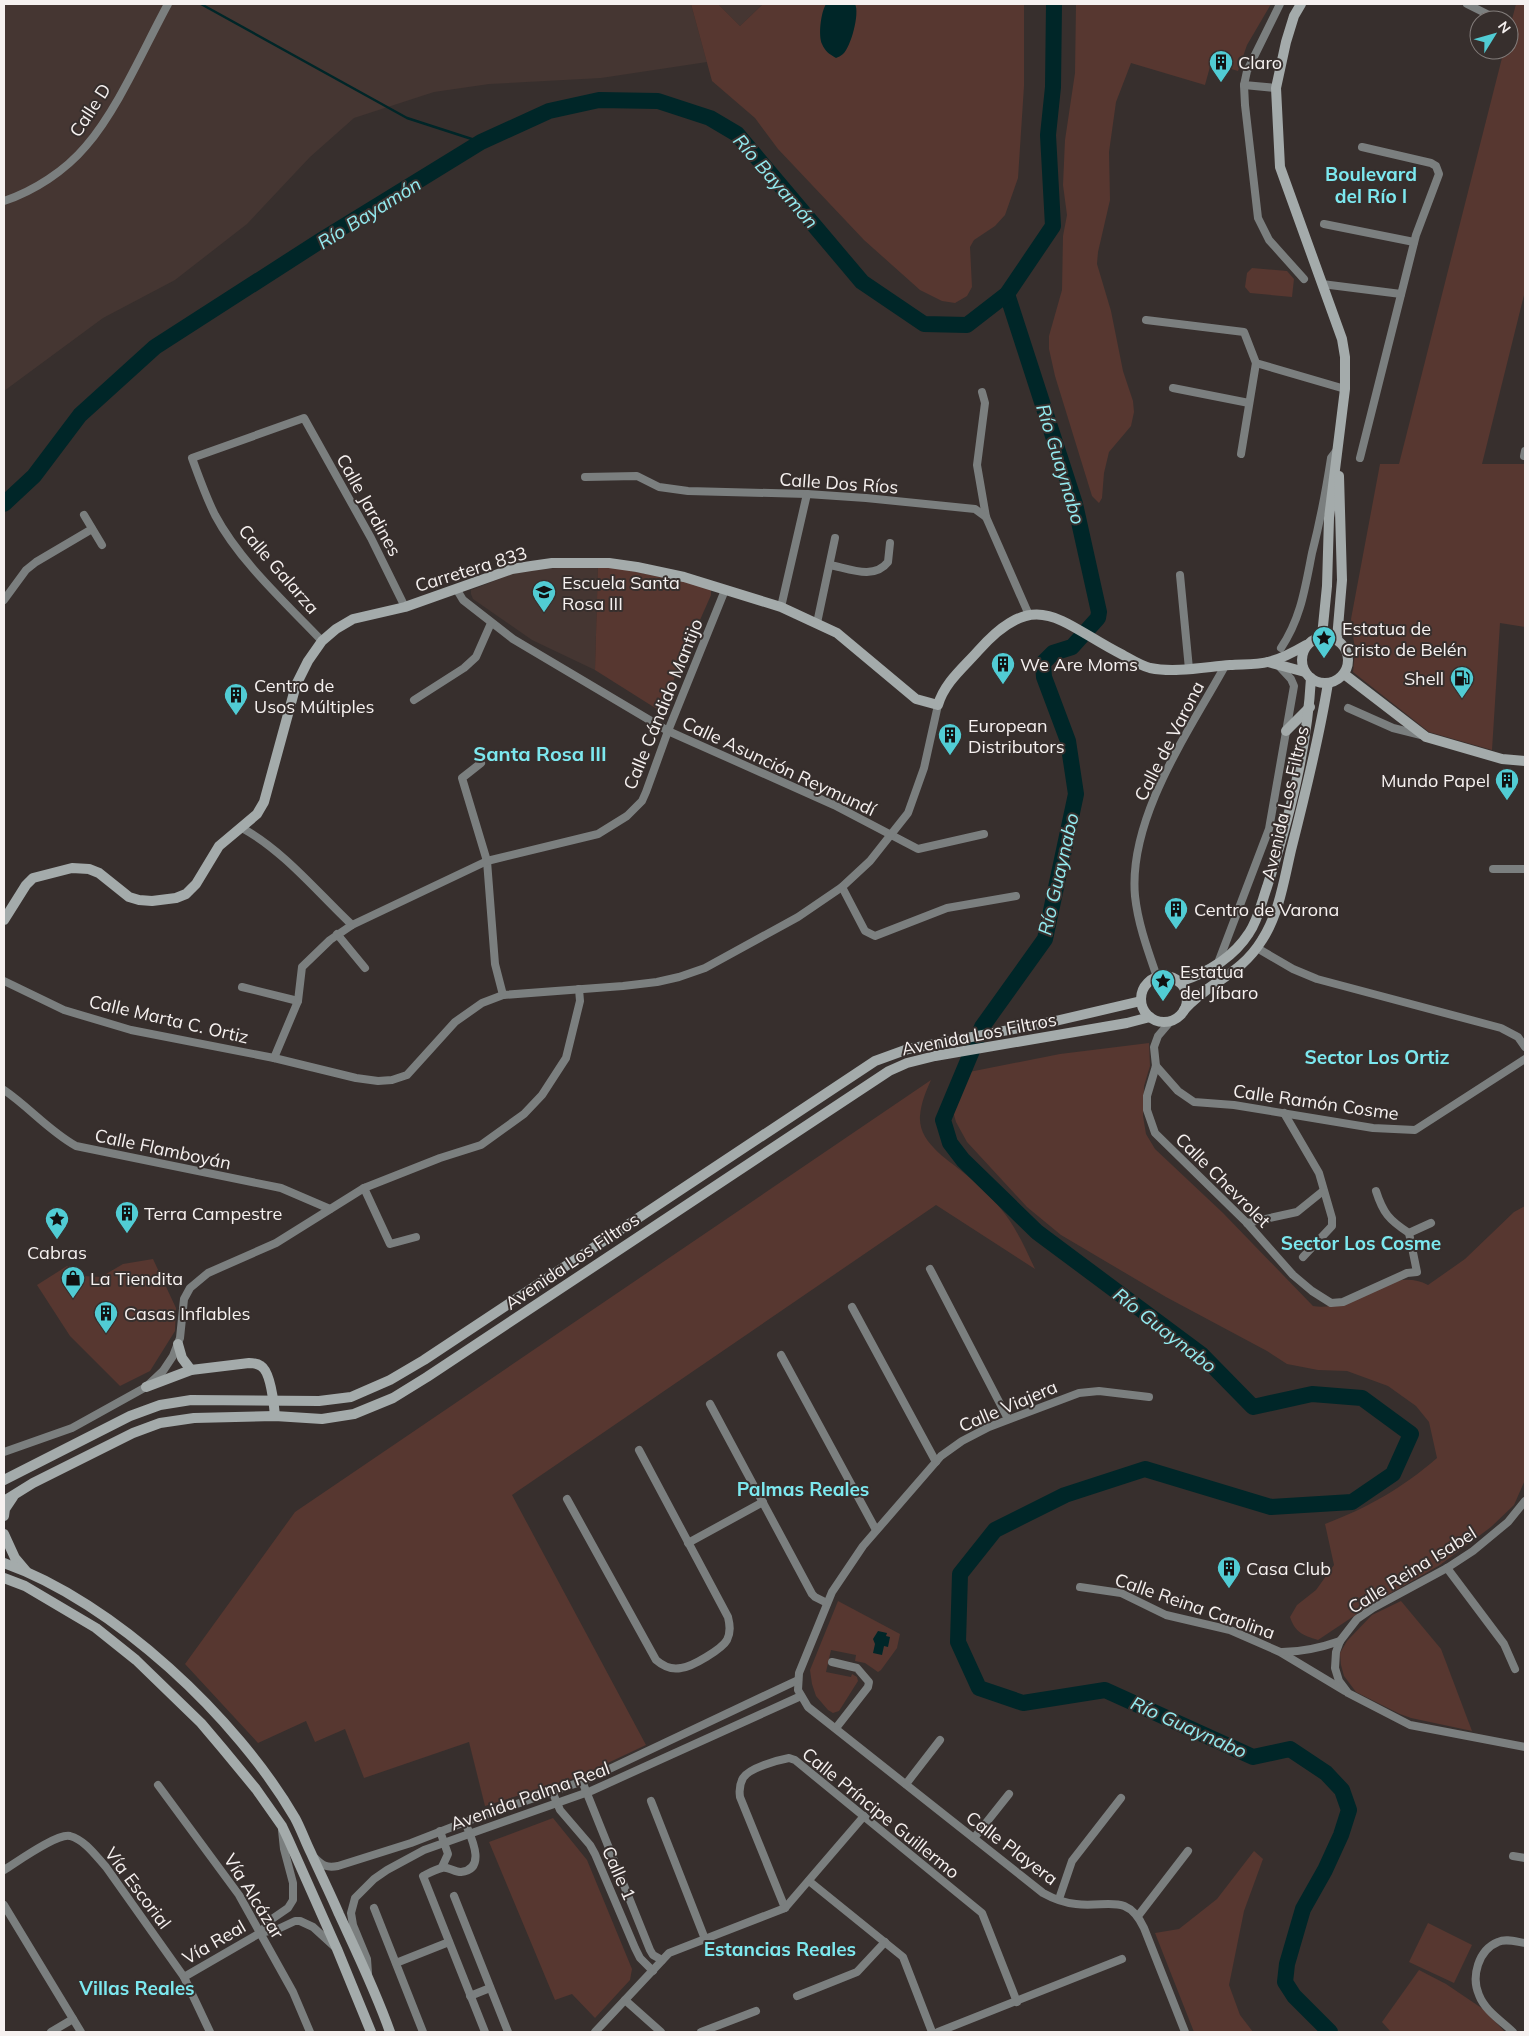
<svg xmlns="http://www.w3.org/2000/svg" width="1529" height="2036" font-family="Mulish,sans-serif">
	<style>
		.built { fill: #453632 }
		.green { fill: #573730 }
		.water { fill: #002628 }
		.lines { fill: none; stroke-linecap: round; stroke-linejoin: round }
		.stream { stroke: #002628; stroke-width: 2.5 }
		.river { stroke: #002628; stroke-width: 16 }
		.street { stroke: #7b7f7f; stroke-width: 8 }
		.secondary { stroke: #a4abab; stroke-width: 10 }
		.labels { text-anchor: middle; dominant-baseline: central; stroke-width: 4; stroke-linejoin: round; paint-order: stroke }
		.poi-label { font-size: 18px; fill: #f6f1f0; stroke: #372f2d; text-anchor: start }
		.street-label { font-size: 18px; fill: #f6f1f0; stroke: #372f2d }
		.neighbourhood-label { font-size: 19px; font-weight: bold; fill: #7ce8ef; stroke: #372f2d }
		.water-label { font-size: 19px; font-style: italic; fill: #94ebf0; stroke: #372f2d }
		.quarter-label { font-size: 20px; font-weight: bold; fill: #7ce8ef; stroke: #372f2d }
	</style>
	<rect width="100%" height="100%" fill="#372f2d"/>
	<!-- built -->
	<g class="built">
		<polygon points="4,4 691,4 707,62 601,78 489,84 434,92 354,118 310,157 247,224 175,280 103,318 4,391"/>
		<polygon points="718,4 763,4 740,26"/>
		<polygon points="598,565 595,670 532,640 473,599 471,594 471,590 474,589 509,575 531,570"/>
	</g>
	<!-- green -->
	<g class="green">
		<polygon points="691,4 718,4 740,26 763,4 1024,4 1024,86 1018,178 1005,215 995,226 974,240 970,247 972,287 967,296 955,303 942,301 920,290 864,240 778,149 755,118 712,81"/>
		<polygon points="1076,4 1271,4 1247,45 1238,71 1211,63 1205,85 1131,63 1116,102 1109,152 1110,200 1098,252 1097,264 1111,311 1123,371 1133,401 1134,412 1131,426 1109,452 1104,473 1102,498 1099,503 1092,496 1055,376 1049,349 1049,336 1062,290 1063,236 1067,215 1063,185 1065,140 1075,73"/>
		<polygon points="1516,4 1525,4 1525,291 1482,464 1525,464 1525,627 1500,623 1492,750 1429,732 1353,672 1355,651 1351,619 1380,464 1399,464 1504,50 1509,50 1509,31"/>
		<polygon points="1252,268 1287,271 1294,279 1292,297 1250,293 1245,287 1247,273"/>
		<polygon points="598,565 607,566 704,586 711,590 711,595 660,711 595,670"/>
		<path d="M1149,1043L1150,1066L1144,1086L1143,1116L1146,1134L1155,1149L1223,1213L1313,1306C1353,1313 1389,1264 1428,1285L1465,1259L1514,1212L1525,1206V1480L1514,1505L1491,1527L1440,1565L1375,1602L1318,1640C1302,1635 1295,1632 1290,1617L1297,1605L1316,1590L1334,1565L1325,1524C1369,1507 1401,1489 1437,1458L1429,1422L1416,1406L1388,1386L1347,1371L1318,1370L1287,1364L1267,1351L1166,1297L1061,1235L1027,1207L967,1142L956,1122L951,1104L952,1097L964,1073L1060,1054Z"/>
		<path d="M931,1080C926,1091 921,1103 920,1116C918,1144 951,1161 969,1177C980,1186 992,1198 1001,1209C1016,1227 1025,1248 1035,1269L936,1205L512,1495L646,1745L578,1777L485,1806L469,1742L364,1778L345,1729L315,1742L306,1721L258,1743L185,1664L295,1512Z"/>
		<polygon points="153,1259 176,1308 175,1331 150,1371 120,1386 70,1336 37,1285 67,1266 83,1276 101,1277 123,1264"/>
		<polygon points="838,1601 900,1634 897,1648 881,1670 878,1672 865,1663 855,1661 856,1655 831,1650 826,1672 851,1677 852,1674 857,1677 858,1681 839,1711 833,1713 828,1710 816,1696 812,1684 810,1670"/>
		<polygon points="1401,1601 1441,1649 1472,1731 1411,1718 1400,1714 1356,1692 1344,1676 1341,1665 1340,1653 1347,1641 1372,1615"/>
		<polygon points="553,1818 587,1860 632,1969 630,1980 595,2018 572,1994 555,2000 489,1842"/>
		<polygon points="1254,1851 1263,1859 1244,1911 1229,1985 1240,2015 1253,2032 1194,2032 1155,1933 1179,1929 1217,1899"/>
		<polygon points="1428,1923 1472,1945 1454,1983 1409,1962"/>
		<polygon points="1419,1970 1446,1984 1483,2009 1505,2032 1391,2032 1382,2022"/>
	</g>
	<!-- water -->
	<g class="water">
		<path d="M826,4H855C860,13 851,47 843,54C841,56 838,57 836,58C829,54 825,51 822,44C818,35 821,12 826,4Z"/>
		<polygon points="878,1631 887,1633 886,1636 890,1637 888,1647 884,1646 882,1655 873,1653 875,1644 873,1639"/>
	</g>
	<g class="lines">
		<!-- stream -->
		<polyline class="stream" points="201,4 407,118 481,142"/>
		<!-- river -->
		<g class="river">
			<polyline points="1007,294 1075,504 1099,612 1098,618 1072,647 1053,653 1043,663 1044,677 1068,741 1076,794 1045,939 982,1027 943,1120 950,1143 963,1160 1037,1232 1202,1355 1253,1407 1312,1394 1362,1398 1411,1434 1393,1474 1352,1502 1271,1507 1145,1469 1065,1495 995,1530 960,1574 958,1642 979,1688 1023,1703 1105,1690 1253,1757 1290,1749 1326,1773 1342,1790 1349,1810 1341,1835 1325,1870 1303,1909 1287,1964 1285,1982 1294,1996 1330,2032"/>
			<polyline points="4,504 34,476 80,415 155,347 320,241 481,142 549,111 599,100 658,101 710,118 737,134 862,282 924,324 967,325 1007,294 1053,226 1048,135 1053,87 1054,4"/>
		</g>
		<!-- street -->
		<g class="street">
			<polyline points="1280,4 1247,71 1244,85 1245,105 1258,218 1269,240 1304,279"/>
			<polyline points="1467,4 1499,20"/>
			<polyline points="1244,85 1276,88"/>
			<path d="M4,201C34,191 65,171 86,146C118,109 144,48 168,4"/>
			<polyline points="1324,224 1414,242"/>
			<polyline points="1322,284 1401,294"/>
			<polyline points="1146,320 1244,332 1256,363 1345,389"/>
			<polyline points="1173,388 1249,403"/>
			<polyline points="982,392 985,403 977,465 986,517 1029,615"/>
			<polyline points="1241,454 1256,363"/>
			<polyline points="1524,456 1525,451"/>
			<polyline points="1360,458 1416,235 1439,174 1436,166 1431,163 1362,147"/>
			<polyline points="585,477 637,476 659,487 688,491 807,494 866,498 975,509 986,517"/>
			<polyline points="84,515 102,545"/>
			<path d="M830,565C850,569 874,580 888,562L890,543"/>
			<polyline points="1180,575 1189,669"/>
			<polyline points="457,590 463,600 513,639 668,731 834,805 918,849 984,834"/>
			<polyline points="4,600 26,570 36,562 92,529"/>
			<polyline points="781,607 807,494"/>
			<polyline points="817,623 835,538"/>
			<path d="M322,641C286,603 240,562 215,515C206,497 199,477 192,458L304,418L371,538L405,607"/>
			<path d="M1281,648C1301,618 1305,588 1312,553C1320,522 1326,490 1331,458L1337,450"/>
			<polyline points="414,700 464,668 476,657 491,623"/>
			<polyline points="1348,708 1393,728 1421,735"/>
			<polyline points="481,763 462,778 487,861 495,964 503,995"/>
			<path d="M242,828C284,851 317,892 352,925"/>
			<polyline points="1493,869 1525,869"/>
			<polyline points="842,887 865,931 875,936 947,908 1016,896"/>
			<polyline points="337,934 365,968"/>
			<polyline points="1257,948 1293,969 1317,979 1501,1028 1518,1037 1525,1047"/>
			<polyline points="1218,963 1269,829 1294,686 1291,679 1278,665"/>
			<path d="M1157,977C1148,951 1138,924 1135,896C1128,818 1189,731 1225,666"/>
			<polyline points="4,981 64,1010 131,1030 274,1058 356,1078 378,1081 392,1080 407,1075 455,1022 482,1003 503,995 623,986 657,982 679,977 705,968 798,917 842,887 870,861 908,813 924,768 938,705"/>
			<polyline points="242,987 298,1001"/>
			<polyline points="1170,1022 1158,1036 1154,1047 1156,1066 1147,1096 1147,1110 1155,1133 1247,1223 1293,1275 1312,1291 1331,1303 1343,1302 1407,1273 1417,1272 1409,1233 1431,1223"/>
			<polyline points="274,1058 298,1001 302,967 330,940 352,925 487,861 598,834 627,816 642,801 646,792 668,731 725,590"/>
			<polyline points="1156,1066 1178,1091 1194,1102 1234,1105 1373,1128 1415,1130 1525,1059"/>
			<path d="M4,1090C29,1107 49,1131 76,1146L281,1188L330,1209"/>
			<polyline points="1284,1113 1319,1173 1332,1218 1332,1226 1303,1257"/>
			<polyline points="364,1188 390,1244 416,1237"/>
			<path d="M1376,1191C1383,1213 1389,1220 1409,1233"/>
			<polyline points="1247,1223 1297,1212 1323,1191"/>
			<polyline points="930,1269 1008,1419"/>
			<polyline points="852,1307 936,1462"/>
			<polyline points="781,1355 876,1530"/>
			<path d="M1149,1397L1099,1391L1079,1393L989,1427L962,1441L941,1456L863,1546L832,1592L799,1673L798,1690L808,1707L1043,1893C1052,1898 1065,1903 1076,1904C1107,1908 1127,1892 1144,1928L1185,2032"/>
			<polyline points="710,1404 812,1594 815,1597 827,1603"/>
			<polyline points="4,1452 72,1428 146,1387 163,1371 173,1356 180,1338 184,1299 190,1288 208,1273 276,1243 364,1188 440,1158 481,1145 524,1114 542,1095 566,1058 580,1001 579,989"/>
			<path d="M567,1499L656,1660C663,1666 672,1670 681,1668C692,1667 722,1649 727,1640C731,1632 730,1625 728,1617L639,1450"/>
			<polyline points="1525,1501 1508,1522 1473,1551 1447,1568 1373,1608 1357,1619 1340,1641 1336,1652 1335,1668 1339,1681 1348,1693 1410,1725 1525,1747"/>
			<polyline points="688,1543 763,1502"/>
			<polyline points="1447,1568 1504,1644 1515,1669"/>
			<polyline points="1080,1587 1121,1593 1166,1615 1230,1630 1280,1652 1345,1691"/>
			<path d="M1282,1652C1303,1652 1320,1648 1340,1641"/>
			<polyline points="832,1662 857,1668 869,1682 868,1687 836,1728"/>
			<polyline points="582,1781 650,1950 653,1955 662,1960"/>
			<polyline points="906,1784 940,1740"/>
			<polyline points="158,1785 239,1895 293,1992 310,2032"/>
			<polyline points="552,1791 560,1810 590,1845 595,1854 635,1948 640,1958 653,1971"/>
			<polyline points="651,1801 705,1939"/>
			<path d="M465,1822C470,1835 488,1869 461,1872C454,1872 448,1866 442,1868C436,1869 429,1873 423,1876L485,2032"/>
			<polyline points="440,1831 448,1854 442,1867"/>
			<polyline points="974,1838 1009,1794"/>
			<polyline points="1513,1856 1525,1858"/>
			<path d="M315,1858C323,1866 327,1868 338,1866L411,1843L465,1822L586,1780L798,1680"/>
			<path d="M4,1870C17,1862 57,1833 70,1836C85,1840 96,1856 106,1867L184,1977L210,2032"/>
			<polyline points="809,1881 903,1957 932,2032"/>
			<polyline points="454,1896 508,2032"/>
			<polyline points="1059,1899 1072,1861 1121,1798"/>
			<polyline points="4,1905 81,2032"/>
			<polyline points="374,1908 423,2032"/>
			<path d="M785,1908L740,1797C739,1790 739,1785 743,1778C749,1768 778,1760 789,1758L795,1760L982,1913L1017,2002"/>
			<polyline points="1138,1916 1188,1851"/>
			<polyline points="260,1933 272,1919 288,1908 293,1900 293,1883 284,1849 282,1830"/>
			<polyline points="396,1963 449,1942"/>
			<polyline points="368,1973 367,1959 353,1925 351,1913 355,1898 374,1879 387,1870 424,1850 591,1791 801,1696"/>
			<polyline points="184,1977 260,1933 278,1929 295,1921 300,1921 313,1927 336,1948"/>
			<polyline points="470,1996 490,1988"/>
			<polyline points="797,1996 857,1972 885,1942"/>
			<polyline points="625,2000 661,2032"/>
			<polyline points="51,2032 73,2019"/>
			<polyline points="595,2032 669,1953 785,1908 864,1816"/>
			<polyline points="701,2032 756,2011"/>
			<polyline points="938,2032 1122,1959"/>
			<path d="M1513,2032C1502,2021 1485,2011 1479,1995C1471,1977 1478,1950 1498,1942C1506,1938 1517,1942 1525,1943"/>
		</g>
		<!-- secondary -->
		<g class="secondary">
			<polyline points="1301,4 1294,16 1286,42 1276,88 1280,167 1342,339 1345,357 1345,389 1329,518 1327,586 1322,636"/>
			<circle cx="1325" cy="660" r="23"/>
			<polyline points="1337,639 1342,580 1339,476"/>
			<polyline points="1268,662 1305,672"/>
			<polyline points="1344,674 1426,737 1502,759 1525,761"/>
			<polyline points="1286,731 1310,707"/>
			<path d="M4,920L26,885L33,878L72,868L89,869L99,873L129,897L139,900L152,901L176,898L186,894L196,884L219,846L257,814L264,802L296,685L308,661L322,641L336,629L353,619L405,607L512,569L531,566L552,563H609L637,567L684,577L781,607L837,633L916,699L938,705C944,683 964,667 978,651C1037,584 1061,624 1123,655C1132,660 1140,665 1150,668C1175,673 1205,667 1230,665C1242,664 1256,665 1268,662C1281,659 1294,652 1306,645"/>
			<circle cx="1164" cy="999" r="23"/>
			<path d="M1179,982C1207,973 1233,958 1249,933C1258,920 1262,901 1267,887C1289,819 1307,750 1311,678"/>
			<path d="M1184,1010C1209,981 1240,976 1262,940C1279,914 1284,880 1291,850C1305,795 1319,739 1328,683"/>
			<polyline points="178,1344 182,1358 191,1370"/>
			<path d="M146,1387L191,1370L249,1363C253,1363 257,1363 261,1366C271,1372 274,1405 275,1416"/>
			<polyline points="4,1480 130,1416 160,1405 191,1400 319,1401 351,1397 390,1380 424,1360 875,1061 908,1049 1051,1022 1141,1001"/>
			<polyline points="4,1501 33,1483 133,1433 160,1423 194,1418 275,1416 322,1419 354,1414 393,1398 427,1377 889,1071 907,1063 935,1056 1127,1023 1150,1017"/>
			<polyline points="4,1516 5,1509 13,1497"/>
			<polyline points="4,1534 15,1558 26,1571"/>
			<path d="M4,1563C114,1602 237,1718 295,1818C301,1829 305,1841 311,1853C320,1873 330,1893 339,1914C357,1953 376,1992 390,2032"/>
			<polyline points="4,1578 25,1586 96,1628 136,1660 201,1723 223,1749 256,1789 282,1826 289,1841 337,1949 371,2032"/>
		</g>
	</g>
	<!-- icons -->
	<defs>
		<g id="building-pin" transform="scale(1.25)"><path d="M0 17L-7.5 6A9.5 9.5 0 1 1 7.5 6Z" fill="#51ccd4" stroke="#372f2d"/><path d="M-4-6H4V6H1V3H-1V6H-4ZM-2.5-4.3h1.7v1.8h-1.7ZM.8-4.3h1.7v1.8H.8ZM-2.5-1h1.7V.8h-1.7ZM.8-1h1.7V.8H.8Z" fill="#111"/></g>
		<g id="school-pin" transform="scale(1.25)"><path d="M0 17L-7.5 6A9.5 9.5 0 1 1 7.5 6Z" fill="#51ccd4" stroke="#372f2d"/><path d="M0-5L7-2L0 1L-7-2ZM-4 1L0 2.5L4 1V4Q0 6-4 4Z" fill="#111"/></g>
		<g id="sight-pin" transform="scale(1.25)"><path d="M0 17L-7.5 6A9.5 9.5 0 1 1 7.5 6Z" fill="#51ccd4" stroke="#372f2d"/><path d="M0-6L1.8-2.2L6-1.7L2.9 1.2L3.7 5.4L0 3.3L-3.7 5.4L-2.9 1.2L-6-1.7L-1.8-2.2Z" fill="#111"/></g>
		<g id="fuel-pin" transform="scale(1.25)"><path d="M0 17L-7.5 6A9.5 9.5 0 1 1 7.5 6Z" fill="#51ccd4" stroke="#372f2d"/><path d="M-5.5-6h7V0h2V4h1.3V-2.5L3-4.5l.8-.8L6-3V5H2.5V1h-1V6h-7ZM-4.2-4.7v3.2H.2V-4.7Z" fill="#111"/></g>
		<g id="shop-pin" transform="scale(1.25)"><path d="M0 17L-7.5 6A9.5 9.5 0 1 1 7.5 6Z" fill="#51ccd4" stroke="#372f2d"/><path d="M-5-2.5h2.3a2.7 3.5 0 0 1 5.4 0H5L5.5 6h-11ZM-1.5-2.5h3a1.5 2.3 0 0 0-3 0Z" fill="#111"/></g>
	</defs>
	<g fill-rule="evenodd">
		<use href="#building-pin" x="1221" y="62"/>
		<use href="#school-pin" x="544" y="592"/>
		<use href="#sight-pin" x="1324" y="638"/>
		<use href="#building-pin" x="1003" y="664"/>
		<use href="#fuel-pin" x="1462" y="678"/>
		<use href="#building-pin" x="236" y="695"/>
		<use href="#building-pin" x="950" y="735"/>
		<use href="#building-pin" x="1507" y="780"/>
		<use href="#building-pin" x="1176" y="909"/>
		<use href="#sight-pin" x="1163" y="981"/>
		<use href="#building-pin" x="127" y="1213"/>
		<use href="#sight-pin" x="57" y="1219"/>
		<use href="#shop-pin" x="73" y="1278"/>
		<use href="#building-pin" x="106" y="1313"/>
		<use href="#building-pin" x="1229" y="1568"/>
	</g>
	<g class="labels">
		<!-- poi labels -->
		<g class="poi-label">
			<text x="1238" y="62">Claro</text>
			<text x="562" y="582">Escuela Santa<tspan x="562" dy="21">Rosa III</tspan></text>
			<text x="1342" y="628">Estatua de<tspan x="1342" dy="21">Cristo de Belén</tspan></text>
			<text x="1020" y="664">We Are Moms</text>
			<text x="1444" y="678" text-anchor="end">Shell</text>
			<text x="254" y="685">Centro de<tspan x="254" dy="21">Usos Múltiples</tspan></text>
			<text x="968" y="725">European<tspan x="968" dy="21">Distributors</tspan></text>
			<text x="1490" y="780" text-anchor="end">Mundo Papel</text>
			<text x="1194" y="909">Centro de Varona</text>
			<text x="1180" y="971">Estatua<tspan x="1180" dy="21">del Jíbaro</tspan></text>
			<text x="144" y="1213">Terra Campestre</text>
			<text x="57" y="1252" text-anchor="middle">Cabras</text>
			<text x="90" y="1278">La Tiendita</text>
			<text x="124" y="1313">Casas Inflables</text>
			<text x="1246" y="1568">Casa Club</text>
		</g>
		<!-- street labels -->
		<g class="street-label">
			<text transform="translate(90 110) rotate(-57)">Calle D</text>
			<text transform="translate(839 483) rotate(4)">Calle Dos Ríos</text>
			<text transform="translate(369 505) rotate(61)">Calle Jardines</text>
			<text transform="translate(279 569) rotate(49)">Calle Galarza</text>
			<text transform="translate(471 569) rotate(-17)">Carretera 833</text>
			<text transform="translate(663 704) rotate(-68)">Calle Cándido Mantijo</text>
			<text transform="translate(1169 741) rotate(-63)">Calle de Varona</text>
			<text transform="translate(779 766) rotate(25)">Calle Asunción Reymundí</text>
			<text transform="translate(1285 803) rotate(-77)">Avenida Los Filtros</text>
			<text transform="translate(169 1019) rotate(13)">Calle Marta C. Ortiz</text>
			<text transform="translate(979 1034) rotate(-11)">Avenida Los Filtros</text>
			<text transform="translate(1316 1102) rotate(8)">Calle Ramón Cosme</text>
			<text transform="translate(163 1149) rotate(12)">Calle Flamboyán</text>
			<text transform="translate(1223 1180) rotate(45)">Calle Chevrolet</text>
			<text transform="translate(572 1261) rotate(-34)">Avenida Los Filtros</text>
			<text transform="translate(1008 1406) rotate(-23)">Calle Viajera</text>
			<text transform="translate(1412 1570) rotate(-32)">Calle Reina Isabel</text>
			<text transform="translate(1195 1606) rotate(19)">Calle Reina Carolina</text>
			<text transform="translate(530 1796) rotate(-20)">Avenida Palma Real</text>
			<text transform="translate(881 1813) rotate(39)">Calle Príncipe Guillermo</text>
			<text transform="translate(1012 1848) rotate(37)">Calle Playera</text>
			<text transform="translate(619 1873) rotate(66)">Calle 1</text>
			<text transform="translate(138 1888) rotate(53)">Vía Escorial</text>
			<text transform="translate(254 1896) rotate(58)">Vía Alcázar</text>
			<text transform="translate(214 1942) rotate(-30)">Vía Real</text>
		</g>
		<!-- neighbourhood labels -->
		<g class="neighbourhood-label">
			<text x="1371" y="174">Boulevard<tspan x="1371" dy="22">del Río I</tspan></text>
			<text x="1377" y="1057">Sector Los Ortiz</text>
			<text x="1361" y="1243">Sector Los Cosme</text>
			<text x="803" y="1489">Palmas Reales</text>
			<text x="780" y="1949">Estancias Reales</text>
			<text x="137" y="1988">Villas Reales</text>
		</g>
		<!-- water labels -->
		<g class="water-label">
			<text transform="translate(776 181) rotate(49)">Río Bayamón</text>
			<text transform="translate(369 213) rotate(-32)">Río Bayamón</text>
			<text transform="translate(1061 464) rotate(73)">Río Guaynabo</text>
			<text transform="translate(1058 874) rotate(-77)">Río Guaynabo</text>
			<text transform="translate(1165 1330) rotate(38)">Río Guaynabo</text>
			<text transform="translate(1189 1727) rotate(24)">Río Guaynabo</text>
		</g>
		<!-- quarter labels -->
		<g class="quarter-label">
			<text x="540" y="753">Santa Rosa III</text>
		</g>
	</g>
	<!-- border -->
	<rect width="1529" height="2036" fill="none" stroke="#f6f1f0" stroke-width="10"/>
	<!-- north arrow -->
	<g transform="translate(1494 35) rotate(53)"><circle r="24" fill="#372f2d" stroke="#837d7b"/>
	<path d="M0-4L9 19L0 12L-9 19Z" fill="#51ccd4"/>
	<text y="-8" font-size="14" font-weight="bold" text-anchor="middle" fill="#f6f1f0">N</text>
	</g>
</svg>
